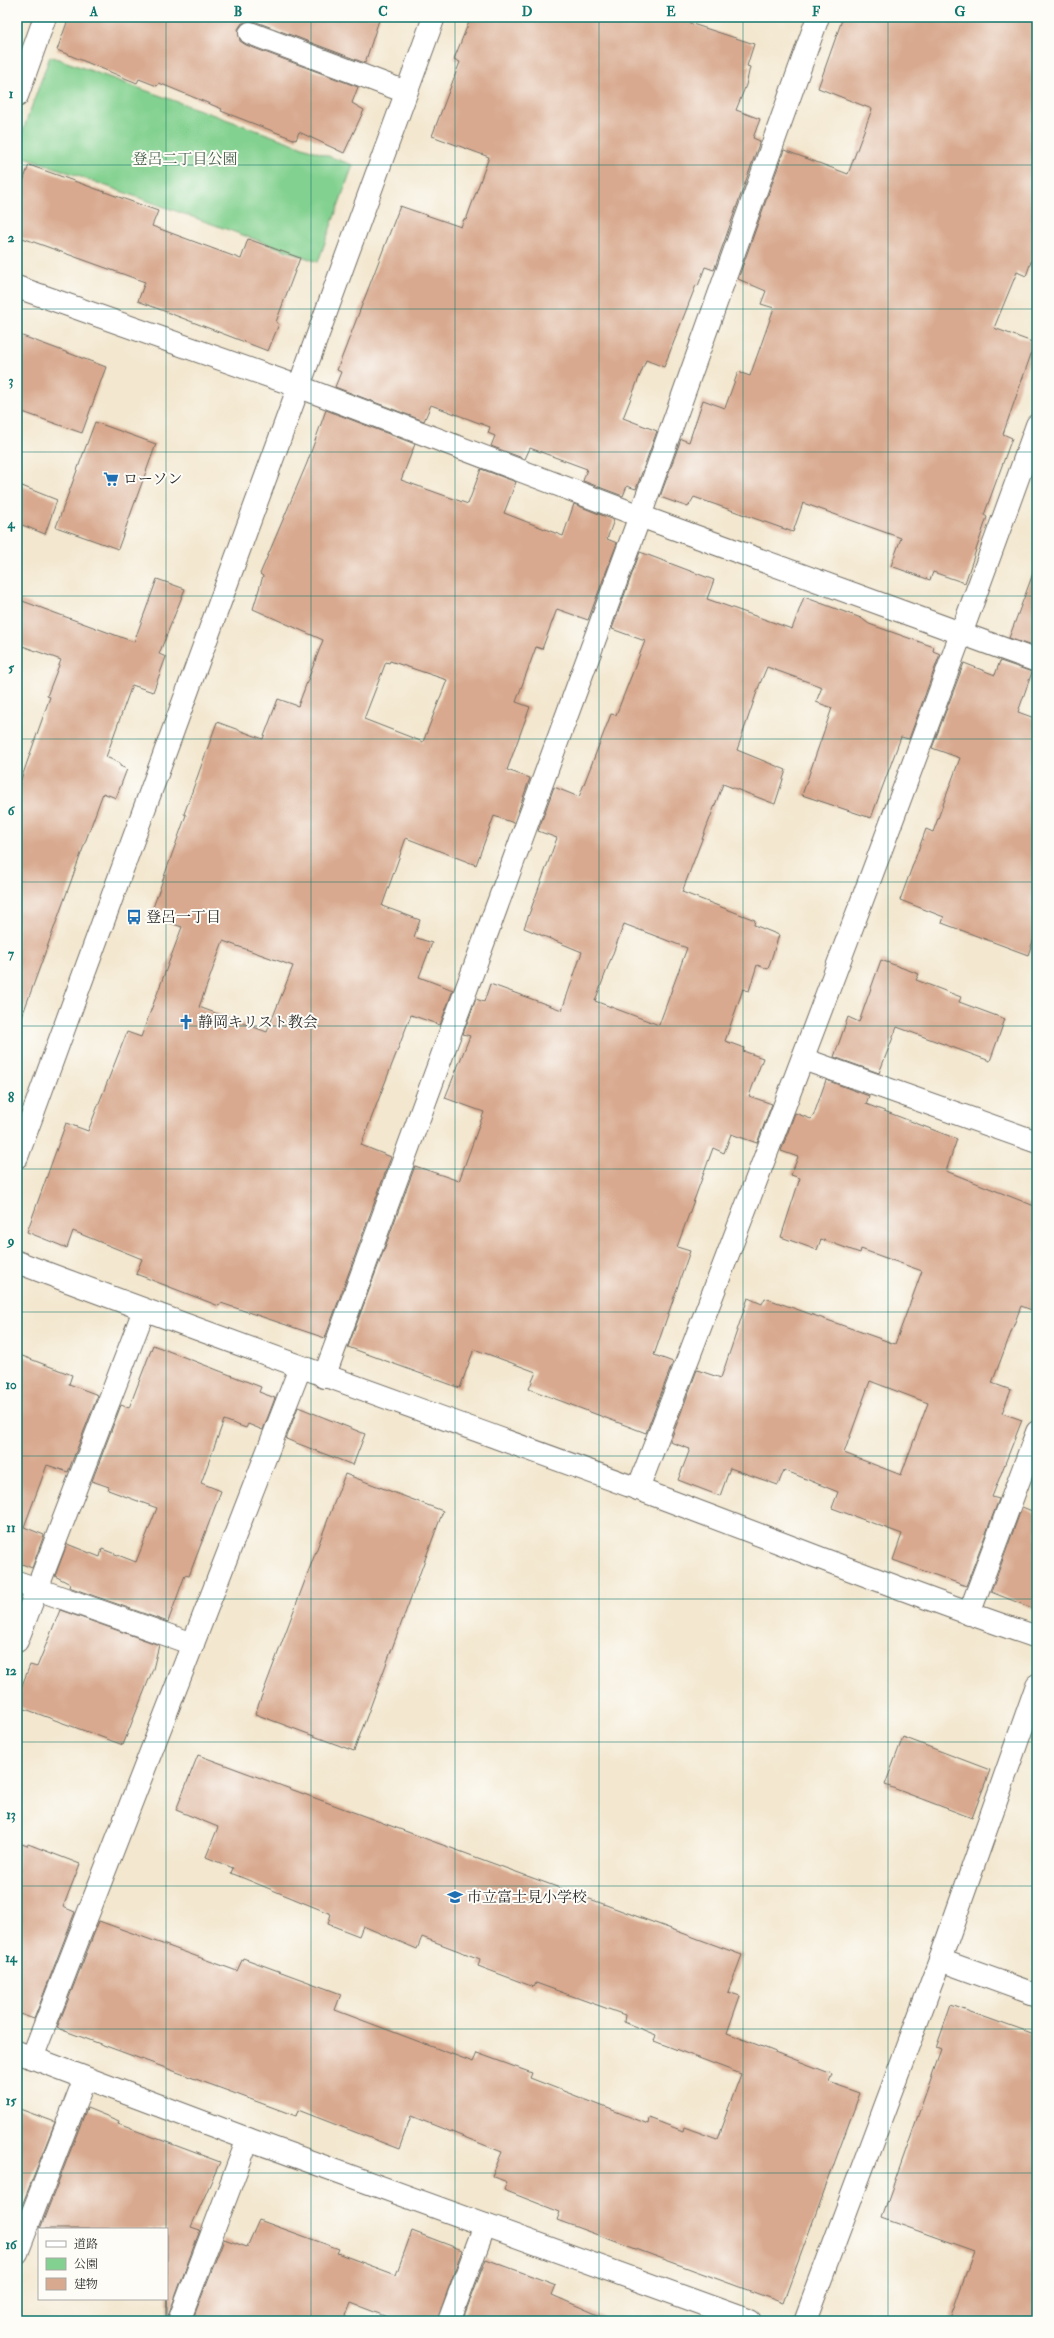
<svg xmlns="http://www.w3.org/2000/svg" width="1054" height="2338" font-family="'IM FELL Double Pica','Noto Serif JP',serif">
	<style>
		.green { fill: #83d190; stroke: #577e5e }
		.building { fill: #d8a98e; fill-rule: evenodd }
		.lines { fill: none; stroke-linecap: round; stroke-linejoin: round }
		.minor-casing { stroke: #716d64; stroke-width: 24 }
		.minor { stroke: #fff; stroke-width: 22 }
		.grid { fill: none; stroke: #0f766e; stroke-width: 1; stroke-opacity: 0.55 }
		.labels { text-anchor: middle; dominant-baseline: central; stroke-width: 4; stroke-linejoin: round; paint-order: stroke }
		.park-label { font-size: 15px; fill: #455d49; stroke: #fdfcf7 }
		.poi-label { font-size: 15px; fill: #2b2b2b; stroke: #fdfcf7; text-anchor: start }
		.neatline { fill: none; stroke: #0f766e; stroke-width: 1.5 }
		.grid-label { font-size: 13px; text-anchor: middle; font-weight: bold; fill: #0f766e }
	</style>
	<rect width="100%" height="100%" fill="#fdfcf7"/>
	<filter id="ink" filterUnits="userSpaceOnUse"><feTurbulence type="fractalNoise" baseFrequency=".025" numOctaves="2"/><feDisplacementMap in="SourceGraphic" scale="8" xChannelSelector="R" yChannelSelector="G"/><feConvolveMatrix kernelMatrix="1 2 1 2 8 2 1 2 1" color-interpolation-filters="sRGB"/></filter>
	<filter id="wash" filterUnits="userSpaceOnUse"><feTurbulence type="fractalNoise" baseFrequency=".012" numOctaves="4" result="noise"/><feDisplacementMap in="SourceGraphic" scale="16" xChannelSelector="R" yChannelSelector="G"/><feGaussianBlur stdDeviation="0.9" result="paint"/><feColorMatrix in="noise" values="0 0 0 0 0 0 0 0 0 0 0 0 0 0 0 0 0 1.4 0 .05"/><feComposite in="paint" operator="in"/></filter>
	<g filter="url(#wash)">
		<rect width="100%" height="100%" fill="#f3e7cf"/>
		<!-- green -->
		<polygon class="green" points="50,56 353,165 318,262 17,154 17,147"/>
		<g id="blocks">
			<!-- building -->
			<g class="building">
				<polygon points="69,17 380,17 365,63 254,21 242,23 238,29 240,41 246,45 358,87 352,103 364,110 344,153 299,132 296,140 221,111 222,109 159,83 157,86 139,79 137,83 57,50"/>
				<polygon points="471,17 671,17 754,44 747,66 750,67 746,85 736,110 760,119 753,138 760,141 714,270 705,267 698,286 696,285 664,367 646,360 623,418 657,431 636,489 627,486 623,496 583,481 587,469 530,448 525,459 491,446 495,436 488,433 490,427 431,405 424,421 335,387 341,372 337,370 400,206 461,227 464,219 466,220 489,157 432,136 460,62 454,59"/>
				<polygon points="843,17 1037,17 1037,245 1026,276 1017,272 994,328 1035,343 1003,434 1012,438 984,515 987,517 965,583 933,572 930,580 891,566 901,538 803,503 793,532 694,497 688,507 660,497 681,439 689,442 703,400 725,408 738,372 750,376 774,308 761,304 766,291 738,279 784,150 848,174 872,109 818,88"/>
				<polygon points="29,165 158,211 152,226 241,259 248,239 300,258 276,322 279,324 268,351 138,301 145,282 17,236 17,198"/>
				<polygon points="17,334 106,367 82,433 17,410"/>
				<path d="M326,410L415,444L401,480L468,504L481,469L516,482L504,513L563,536L574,504L614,520L607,539L617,543L588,620L557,609L542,649L536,647L516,702L530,707L507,770L530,778L514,823L494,816L476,865L406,838L382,906L420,920L414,937L432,943L419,977L453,990L440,1025L411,1015L361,1145L391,1157L325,1338L221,1303L219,1306L136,1274L142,1259L73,1231L67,1248L27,1232L66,1123L88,1131L127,1032L141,1037L182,927L150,916L186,815L184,814L217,722L263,739L278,699L298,706L323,640L253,609L263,576L260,574L307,463ZM390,661L447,680L423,742L364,719L386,662L389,663ZM223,941L293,966L267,1032L199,1007Z"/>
				<polygon points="95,422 156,444 118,549 56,527"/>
				<polygon points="17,484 57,500 45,534 17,523"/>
				<path d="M640,552L714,580L707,599L792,629L804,597L861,618L869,624L934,647L933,651L940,654L909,739L901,737L871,818L802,795L832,708L816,702L822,687L767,667L759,686L737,750L786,770L775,804L723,784L682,892L755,920L754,925L779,935L768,969L757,965L749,991L743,989L725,1041L744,1048L743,1051L763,1058L749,1096L772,1104L757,1143L731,1134L724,1153L713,1148L677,1247L690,1251L654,1355L673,1362L646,1433L529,1389L536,1372L474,1349L460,1388L348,1347L415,1166L459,1181L484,1112L445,1098L470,1036L463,1034L476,999L484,1002L490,984L562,1010L582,952L524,928L557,838L538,831L554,787L579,797L611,714L616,715L645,641L612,629ZM624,924L687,948L659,1025L595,1001Z"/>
				<polygon points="1034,571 1037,572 1037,648 1009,638"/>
				<polygon points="157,579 185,589 159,654 166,657 153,692 132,685 106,757 120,763 120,766 127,769 116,798 103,793 21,1019 17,1019 17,791 50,697 47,696 61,660 17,644 17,599 134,642"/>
				<polygon points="1000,661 1032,672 1018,712 1037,719 1037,930 1028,955 942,923 944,917 900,900 926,829 933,832 960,758 932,748 964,663 995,675"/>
				<polygon points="881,960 919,974 916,980 961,997 959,1002 1005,1019 990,1061 897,1027 879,1073 834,1057 848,1017 859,1022"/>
				<path d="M826,1080L869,1096L866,1104L957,1139L946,1171L1037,1207V1312L1021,1306L992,1383L1011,1390L1002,1413L1022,1420L992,1497L999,1499L966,1586L893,1560L902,1534L832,1508L838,1492L784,1470L778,1485L730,1468L720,1496L678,1480L690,1449L670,1442L697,1370L721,1378L748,1298L762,1304L765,1298L895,1344L922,1271L861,1249L860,1253L821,1239L817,1250L781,1237L800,1178L791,1175L798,1157L781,1151L795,1113L811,1119L813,1117ZM870,1381L928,1403L901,1475L844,1453Z"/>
				<polygon points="153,1345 261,1387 259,1392 275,1398 263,1430 248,1424 246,1428 224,1420 201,1483 221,1491 189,1576 185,1575 168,1622 69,1587 70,1584 55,1576 67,1544 100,1557 102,1549 136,1562 157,1508 108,1490 109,1487 92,1481 121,1405 129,1408"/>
				<polygon points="17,1354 72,1375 69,1384 98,1395 68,1472 47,1465 24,1527 44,1535 32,1568 17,1562"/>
				<polygon points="298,1407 365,1434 353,1465 286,1439"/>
				<polygon points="345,1474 443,1511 354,1751 255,1714"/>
				<polygon points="1022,1507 1037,1513 1037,1610 991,1592"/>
				<polygon points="60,1610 159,1645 153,1669 123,1745 17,1706 17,1698 30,1665 37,1667"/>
				<polygon points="903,1737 990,1770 972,1818 885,1785"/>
				<polygon points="198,1755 742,1955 728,1992 740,1996 727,2033 832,2074 829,2082 860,2093 783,2303 557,2220 560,2212 504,2190 507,2182 492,2176 502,2152 411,2116 399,2149 298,2110 296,2116 57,2028 99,1921 237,1971 243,1958 341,1994 335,2010 473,2062 477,2053 532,2073 530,2078 648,2124 649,2118 683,2131 684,2127 717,2139 741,2074 654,2041 656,2035 624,2022 625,2015 536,1983 534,1987 478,1966 480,1959 422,1937 417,1949 363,1926 359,1936 328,1924 331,1914 231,1873 233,1868 206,1857 218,1827 176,1810"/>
				<polygon points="17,1842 27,1846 28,1844 80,1864 63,1907 75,1912 34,2019 17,2013"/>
				<polygon points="951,2005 1037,2036 1037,2321 949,2321 974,2251 882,2218 941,2050 936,2048"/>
				<polygon points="17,2108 55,2122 17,2218"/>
				<polygon points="87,2108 119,2121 118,2124 220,2162 191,2227 200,2230 167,2319 167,2229 40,2229"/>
				<polygon points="259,2220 339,2249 337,2253 396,2275 412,2231 462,2250 437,2321 398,2321 351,2303 344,2321 192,2321 224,2239 247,2247"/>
				<polygon points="486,2259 556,2285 552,2295 612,2321 462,2321"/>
			</g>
		</g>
	</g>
	<g filter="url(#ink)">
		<use href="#blocks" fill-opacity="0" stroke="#716d64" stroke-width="1"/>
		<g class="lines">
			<!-- minor casing -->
			<g class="minor-casing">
				<g id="minor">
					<polyline points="250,33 406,92"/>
					<polyline points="17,96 45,17"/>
					<polyline points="17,287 300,387 640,516 1037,661"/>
					<polyline points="803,1059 1037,1142"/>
					<polyline points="17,1157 434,17"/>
					<path d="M17,1262C223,1340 431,1413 638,1489C771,1538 902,1592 1037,1637"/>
					<polyline points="324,1377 640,516 818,17"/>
					<path d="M638,1489C774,1135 909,781 1037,425"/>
					<polyline points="17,1582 193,1644"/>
					<polyline points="969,1614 1037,1432"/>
					<polyline points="17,1641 144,1310"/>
					<polyline points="940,1960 1037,1995"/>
					<polyline points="17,2052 248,2139 750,2321"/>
					<polyline points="32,2058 300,1368"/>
					<polyline points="17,2253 85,2078"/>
					<polyline points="179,2321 248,2139"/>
					<polyline points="449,2321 485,2225"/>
					<polyline points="805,2321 940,1960 1037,1685"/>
				</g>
			</g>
			<!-- minor -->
			<use href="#minor" class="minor"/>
		</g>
	</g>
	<!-- grid -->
	<path class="grid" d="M166,17V2229M311,17V2321M455,17V2321M599,17V2321M743,17V2321M888,17V2321M17,165H1037M17,309H1037M17,452H1037M17,596H1037M17,739H1037M17,882H1037M17,1026H1037M17,1169H1037M17,1312H1037M17,1456H1037M17,1599H1037M17,1742H1037M17,1886H1037M17,2029H1037M17,2173H1037M166,2299V2321"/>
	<!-- icons -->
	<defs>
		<g id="supermarket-bare" transform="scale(1.2)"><path d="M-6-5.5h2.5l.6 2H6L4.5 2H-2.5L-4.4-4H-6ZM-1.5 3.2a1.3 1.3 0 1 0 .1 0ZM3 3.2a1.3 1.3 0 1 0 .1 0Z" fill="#1f6fb2" stroke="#fdfcf7" stroke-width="2.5" paint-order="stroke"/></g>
		<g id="bus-bare" transform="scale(1.2)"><path d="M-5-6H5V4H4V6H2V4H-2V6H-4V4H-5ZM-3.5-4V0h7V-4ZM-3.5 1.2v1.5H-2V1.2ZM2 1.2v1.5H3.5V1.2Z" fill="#1f6fb2" stroke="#fdfcf7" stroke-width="2.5" paint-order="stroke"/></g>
		<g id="church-bare" transform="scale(1.2)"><path d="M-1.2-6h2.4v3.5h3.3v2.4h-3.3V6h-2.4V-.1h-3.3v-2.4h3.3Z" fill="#1f6fb2" stroke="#fdfcf7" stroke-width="2.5" paint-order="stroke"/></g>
		<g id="school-bare" transform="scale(1.2)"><path d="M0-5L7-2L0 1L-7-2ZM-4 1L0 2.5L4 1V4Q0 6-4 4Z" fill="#1f6fb2" stroke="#fdfcf7" stroke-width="2.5" paint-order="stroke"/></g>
	</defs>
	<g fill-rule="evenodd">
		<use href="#supermarket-bare" x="111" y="479"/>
		<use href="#bus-bare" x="134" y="917"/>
		<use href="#church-bare" x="186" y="1022"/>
		<use href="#school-bare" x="455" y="1897"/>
	</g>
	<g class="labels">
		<!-- park labels -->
		<g class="park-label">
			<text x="185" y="159">登呂二丁目公園</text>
		</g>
		<!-- poi labels -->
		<g class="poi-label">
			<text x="123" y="479">ローソン</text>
			<text x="146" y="917">登呂一丁目</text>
			<text x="198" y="1022">静岡キリスト教会</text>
			<text x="467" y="1897">市立富士見小学校</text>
		</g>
	</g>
	<!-- margin -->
	<rect width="1054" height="2338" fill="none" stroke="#fdfcf7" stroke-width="44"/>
	<!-- legend -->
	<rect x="38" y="2228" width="130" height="72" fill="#fdfcf7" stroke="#a9a8a5"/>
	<rect x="46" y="2241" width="20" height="6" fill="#ffffff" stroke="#a9a8a5"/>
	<text x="74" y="2248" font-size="12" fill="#2b2b2b">道路</text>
	<rect x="46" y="2258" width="20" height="12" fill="#83d190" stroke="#a9a8a5"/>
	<text x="74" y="2268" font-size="12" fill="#2b2b2b">公園</text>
	<rect x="46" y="2278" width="20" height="12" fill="#d8a98e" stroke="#a9a8a5"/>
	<text x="74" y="2288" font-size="12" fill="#2b2b2b">建物</text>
	<rect x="22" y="22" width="1010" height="2294" class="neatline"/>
	<g class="grid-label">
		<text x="94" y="16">A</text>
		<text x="238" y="16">B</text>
		<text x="383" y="16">C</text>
		<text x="527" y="16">D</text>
		<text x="671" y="16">E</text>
		<text x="816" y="16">F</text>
		<text x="960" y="16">G</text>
		<text x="11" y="98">1</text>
		<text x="11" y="242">2</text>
		<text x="11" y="385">3</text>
		<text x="11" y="528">4</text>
		<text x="11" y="672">5</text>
		<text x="11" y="815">6</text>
		<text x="11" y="958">7</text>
		<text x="11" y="1102">8</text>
		<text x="11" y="1245">9</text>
		<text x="11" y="1389">10</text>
		<text x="11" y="1532">11</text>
		<text x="11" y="1675">12</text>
		<text x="11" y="1819">13</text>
		<text x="11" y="1962">14</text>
		<text x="11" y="2105">15</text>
		<text x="11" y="2249">16</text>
	</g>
</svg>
